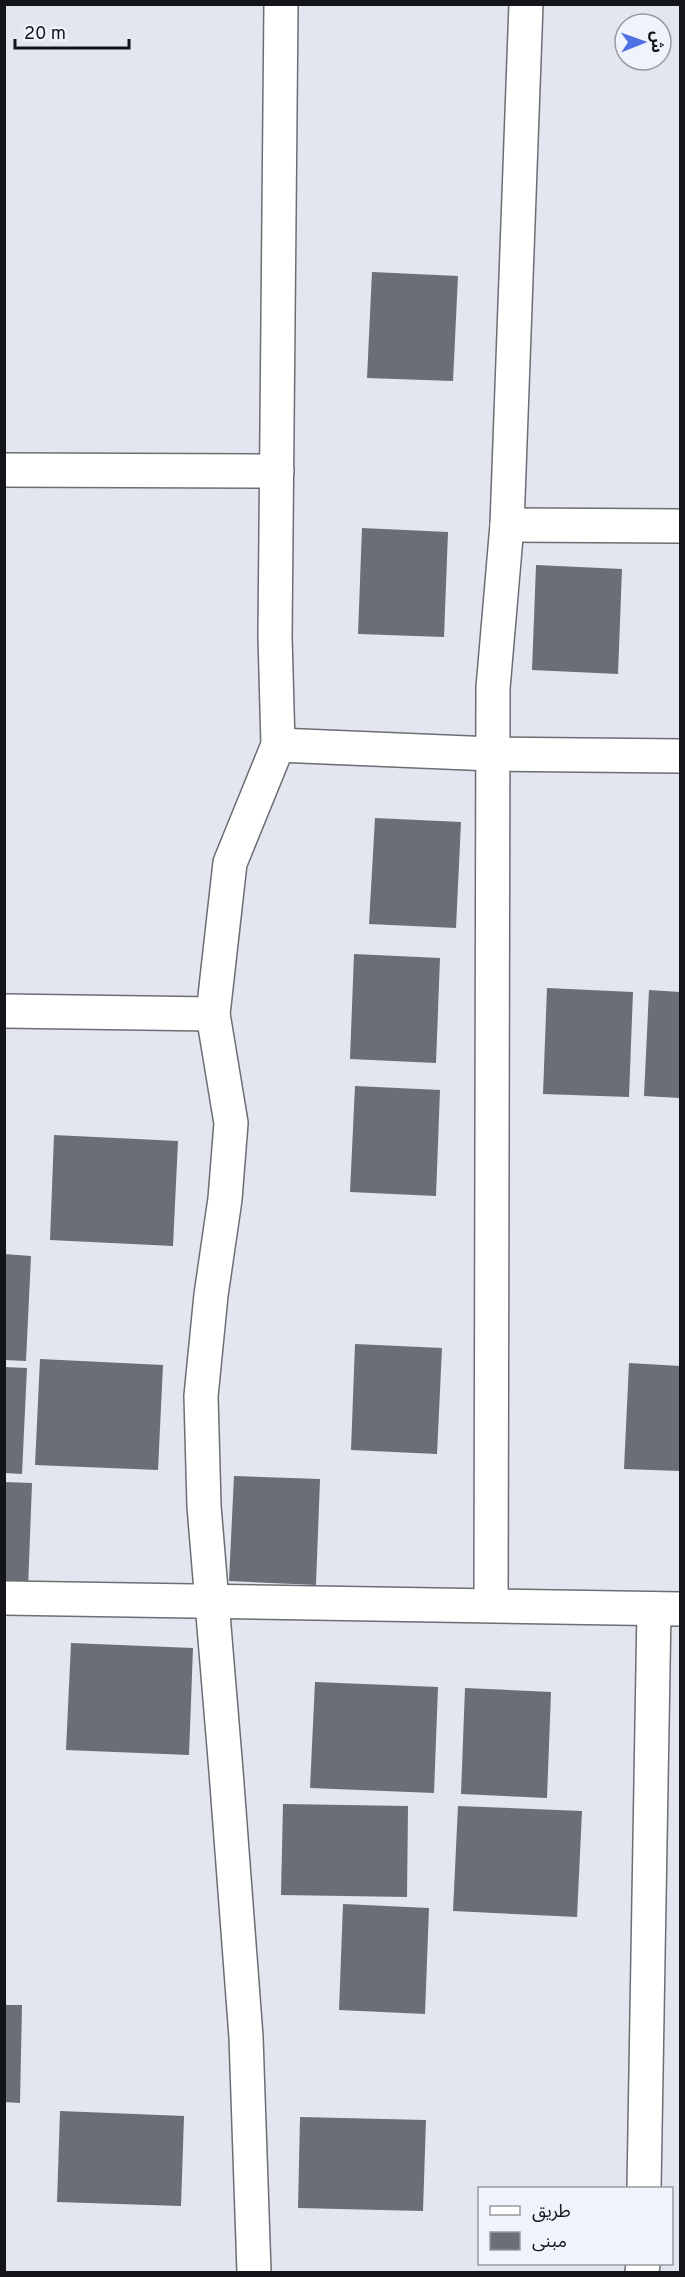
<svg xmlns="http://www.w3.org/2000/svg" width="685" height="2277" font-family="Overpass,'Noto Sans Arabic',sans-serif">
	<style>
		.building { fill: #6b6e75 }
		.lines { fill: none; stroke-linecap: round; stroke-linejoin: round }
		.street-casing { stroke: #6b6e74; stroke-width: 36 }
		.street { stroke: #fff; stroke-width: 33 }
	</style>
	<rect width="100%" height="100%" fill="#e3e6ee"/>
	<!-- building -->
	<g class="building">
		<polygon points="372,272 458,276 453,381 367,378"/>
		<polygon points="362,528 448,532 444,637 358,634"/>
		<polygon points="536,565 622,569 618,674 532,670"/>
		<polygon points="375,818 461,822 456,928 369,924"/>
		<polygon points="354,954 440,958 436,1063 350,1059"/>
		<polygon points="547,988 633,992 629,1097 543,1094"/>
		<polygon points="649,990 680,992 680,1098 644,1096"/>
		<polygon points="355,1086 440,1090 436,1196 350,1192"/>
		<polygon points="54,1135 178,1141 173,1246 50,1240"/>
		<polygon points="4,1254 31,1256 26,1361 4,1360"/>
		<polygon points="355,1344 442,1348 437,1454 351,1450"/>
		<polygon points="40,1359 163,1365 158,1470 35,1465"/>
		<polygon points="629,1363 680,1366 680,1471 624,1469"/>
		<polygon points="4,1367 27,1368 22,1474 4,1473"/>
		<polygon points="234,1476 320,1479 316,1585 229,1581"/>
		<polygon points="4,1482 32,1483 28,1589 4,1588"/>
		<polygon points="71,1643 193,1648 189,1755 66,1750"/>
		<polygon points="315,1682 438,1687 434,1793 310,1788"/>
		<polygon points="465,1688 551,1692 547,1798 461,1794"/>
		<polygon points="283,1804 408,1806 407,1897 281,1895"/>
		<polygon points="458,1806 582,1811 577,1917 453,1911"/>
		<polygon points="343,1904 429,1908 425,2014 339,2010"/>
		<polygon points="4,2005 22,2005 20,2103 4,2102"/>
		<polygon points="60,2111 184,2116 181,2206 57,2202"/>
		<polygon points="300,2117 426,2120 423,2211 298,2208"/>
	</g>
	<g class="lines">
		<!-- street casing -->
		<g class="street-casing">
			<g id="street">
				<polyline points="4,470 277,471"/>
				<polyline points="507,525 680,526"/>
				<polyline points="278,745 492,754 680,756"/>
				<polyline points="4,1011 213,1014"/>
				<polyline points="4,1598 680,1609"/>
				<polyline points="491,1605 493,688 507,525 526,4"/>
				<polyline points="644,2188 654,1609"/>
				<polyline points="254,2272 246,2037 226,1771 204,1506 201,1396 211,1295 225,1199 231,1123 213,1014 230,863 278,745 275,636 281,4"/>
				<polyline points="642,2272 643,2264"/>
			</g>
		</g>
		<!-- street -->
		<use href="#street" class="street"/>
	</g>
	<!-- border -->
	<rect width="685" height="2277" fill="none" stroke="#141518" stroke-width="12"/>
	<!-- legend -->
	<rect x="478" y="2187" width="195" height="78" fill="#f0f3fb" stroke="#989aa0" stroke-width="1.5"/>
	<rect x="490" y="2206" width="30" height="9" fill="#ffffff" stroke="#989aa0" stroke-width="1.5"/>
	<text x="532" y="2217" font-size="18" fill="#141518">طريق</text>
	<rect x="490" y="2232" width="30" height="18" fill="#6b6e75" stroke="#989aa0" stroke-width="1.5"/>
	<text x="532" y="2247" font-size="18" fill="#141518">مبنى</text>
	<!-- north arrow -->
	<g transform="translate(643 42) rotate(89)"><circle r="28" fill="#f0f3fb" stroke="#989aa0" stroke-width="1.5"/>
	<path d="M0-4.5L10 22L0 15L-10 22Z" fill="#5071e5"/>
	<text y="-9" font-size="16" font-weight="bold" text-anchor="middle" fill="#141518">ش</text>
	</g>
	<!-- scale -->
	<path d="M15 39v9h114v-9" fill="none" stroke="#141518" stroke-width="3"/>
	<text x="24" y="39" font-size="18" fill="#141518" stroke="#f0f3fb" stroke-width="4.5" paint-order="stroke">20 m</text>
</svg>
